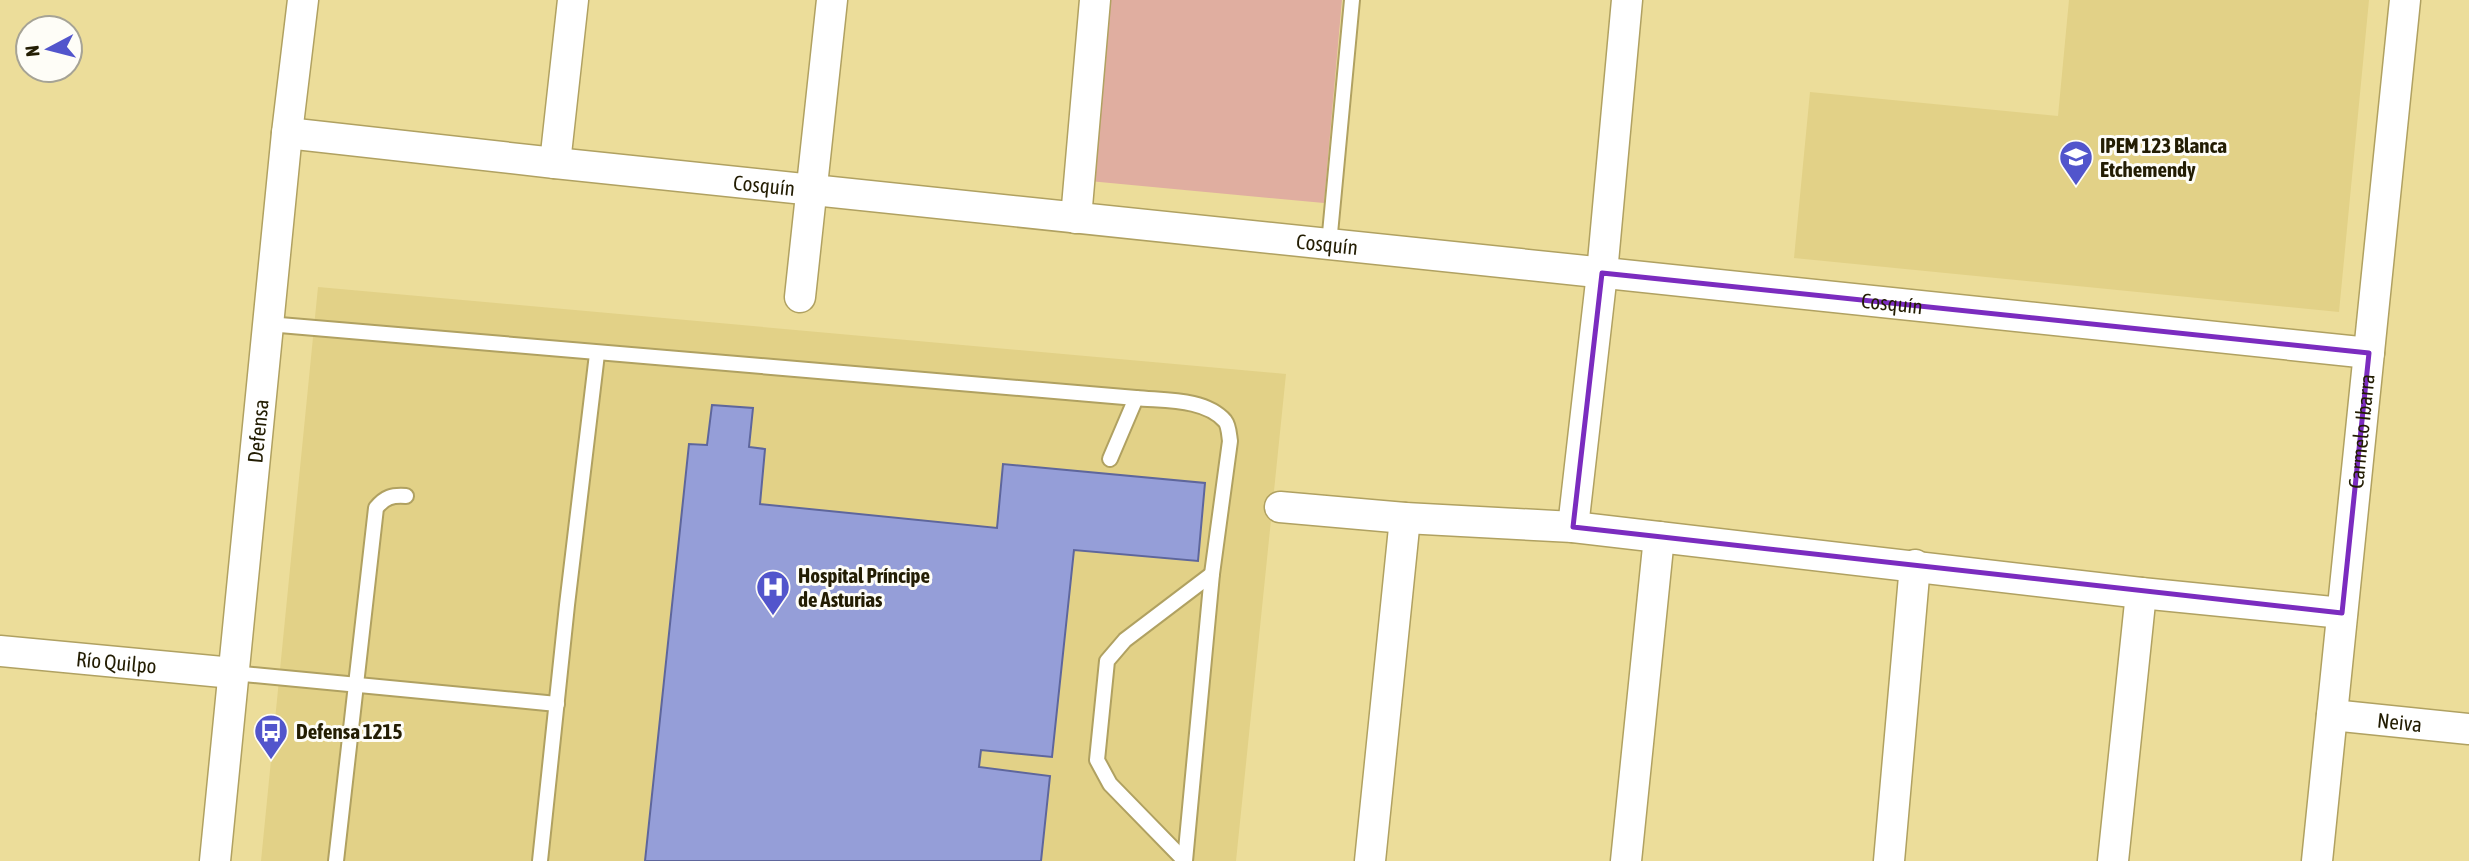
<svg xmlns="http://www.w3.org/2000/svg" width="2469" height="861" font-family="'Asap Condensed',sans-serif">
	<style>
		.built { fill: #e2d187 }
		.green { fill: #e0aea0 }
		.building { fill: #959ed8; stroke: #5e669c; stroke-width: 2 }
		.lines { fill: none; stroke-linecap: round; stroke-linejoin: round }
		.lane-casing { stroke: #b0a161; stroke-width: 18 }
		.street-casing { stroke: #b0a161; stroke-width: 33 }
		.lane { stroke: #fff; stroke-width: 14 }
		.street { stroke: #fff; stroke-width: 30 }
		.marked { fill: none; stroke: #7b2cbf; stroke-width: 5; stroke-linejoin: round }
		.labels { text-anchor: middle; dominant-baseline: central; stroke-width: 6; stroke-linejoin: round; paint-order: stroke }
		.poi-label { font-size: 21px; font-weight: bold; fill: #231d03; stroke: #fefdf7; text-anchor: start }
		.street-label { font-size: 21px; fill: #231d03; stroke: #fefdf7 }
	</style>
	<rect width="100%" height="100%" fill="#ecdd9a"/>
	<!-- built -->
	<g class="built">
		<polygon points="2069,0 2369,0 2339,312 1794,258 1810,92 2058,116"/>
		<polygon points="318,287 1286,374 1236,861 261,861"/>
	</g>
	<!-- green -->
	<polygon class="green" points="1106,0 1342,0 1324,203 1089,181"/>
	<!-- building -->
	<polygon class="building" points="712,405 753,408 749,447 765,449 760,504 997,528 1003,464 1205,483 1198,561 1074,550 1052,757 981,750 979,767 1050,776 1041,861 645,861 689,444 707,445"/>
	<g class="lines">
		<!-- lane casing -->
		<g class="lane-casing">
			<g id="lane">
				<polyline points="1329,244 1352,0"/>
				<path d="M268,324L1136,398C1163,401 1205,398 1225,421C1229,426 1229,435 1230,441L1212,574L1185,861"/>
				<polyline points="1110,459 1136,398"/>
				<polyline points="233,673 557,704"/>
				<path d="M336,861L376,508C385,497 392,495 406,496"/>
				<polyline points="540,861 567,605 597,354"/>
				<polyline points="1185,861 1110,784 1097,760 1107,661 1125,640 1212,574"/>
			</g>
		</g>
		<!-- street casing -->
		<g class="street-casing">
			<g id="street">
				<path id="s1" d="M287,133L555,163L2369,353"/>
				<polyline points="555,163 573,0"/>
				<polyline points="1076,218 1095,0"/>
				<polyline points="800,297 832,0"/>
				<polyline points="1280,507 1405,518 1573,527 2141,593 2342,613"/>
				<polyline points="1573,527 1602,273 1627,0"/>
				<path id="s2" d="M0,651L233,673"/>
				<path id="s3" d="M2332,715L2469,729"/>
				<path id="s4" d="M215,861L287,133L303,0"/>
				<polyline points="1370,861 1405,518"/>
				<polyline points="1626,861 1659,537"/>
				<polyline points="1889,861 1915,565"/>
				<polyline points="2113,861 2141,593"/>
				<path id="s5" d="M2317,861L2405,0"/>
			</g>
		</g>
		<!-- lane -->
		<use href="#lane" class="lane"/>
		<!-- street -->
		<use href="#street" class="street"/>
	</g>
	<!-- marked area -->
	<path class="marked" d="M1602,273L2369,353L2342,613L1573,527Z"/>
	<!-- icons -->
	<defs>
		<g id="school-pin" transform="scale(1.75)"><path d="M0 17L-7.5 6A9.5 9.5 0 1 1 7.5 6Z" fill="#5255cc" stroke="#fefdf7"/><path d="M0-5L7-2L0 1L-7-2ZM-4 1L0 2.5L4 1V4Q0 6-4 4Z" fill="#fff"/></g>
		<g id="hospital-pin" transform="scale(1.75)"><path d="M0 17L-7.5 6A9.5 9.5 0 1 1 7.5 6Z" fill="#5255cc" stroke="#fefdf7"/><path d="M-5-5h3v3.5h4V-5h3V5h-3V1.5h-4V5h-3Z" fill="#fff"/></g>
		<g id="bus-pin" transform="scale(1.75)"><path d="M0 17L-7.5 6A9.5 9.5 0 1 1 7.5 6Z" fill="#5255cc" stroke="#fefdf7"/><path d="M-5-6H5V4H4V6H2V4H-2V6H-4V4H-5ZM-3.5-4V0h7V-4ZM-3.5 1.2v1.5H-2V1.2ZM2 1.2v1.5H3.5V1.2Z" fill="#fff"/></g>
	</defs>
	<g fill-rule="evenodd">
		<use href="#school-pin" x="2076" y="157"/>
		<use href="#hospital-pin" x="773" y="587"/>
		<use href="#bus-pin" x="271" y="731"/>
	</g>
	<g class="labels">
		<!-- poi labels -->
		<g class="poi-label">
			<text x="2100" y="145">IPEM 123 Blanca<tspan x="2100" dy="24">Etchemendy</tspan></text>
			<text x="798" y="575">Hospital Príncipe<tspan x="798" dy="24">de Asturias</tspan></text>
			<text x="296" y="731">Defensa 1215</text>
		</g>
		<!-- street labels -->
		<g class="street-label">
			<text stroke="none"><textPath href="#s1" startOffset="480">Cosquín</textPath></text>
			<text stroke="none"><textPath href="#s1" startOffset="1046">Cosquín</textPath></text>
			<text stroke="none"><textPath href="#s1" startOffset="1614">Cosquín</textPath></text>
			<text stroke="none"><textPath href="#s4" startOffset="432">Defensa</textPath></text>
			<text stroke="none"><textPath href="#s5" startOffset="432">Carmelo Ibarra</textPath></text>
			<text stroke="none"><textPath href="#s2" startOffset="117">Río Quilpo</textPath></text>
			<text stroke="none"><textPath href="#s3" startOffset="68">Neiva</textPath></text>
		</g>
	</g>
	<!-- north arrow -->
	<g transform="translate(49 49) rotate(263)"><circle r="33" fill="#fefdf7" stroke="#a6a395" stroke-width="2"/>
	<path d="M0-5L12 26L0 18L-12 26Z" fill="#5255cc"/>
	<text y="-10" font-size="19" font-weight="bold" text-anchor="middle" fill="#231d03">N</text>
	</g>
</svg>
